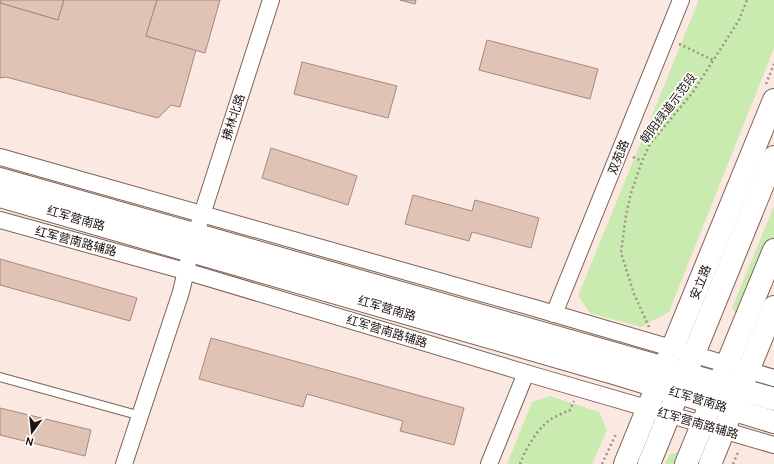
<svg xmlns="http://www.w3.org/2000/svg" width="774" height="464" font-family="Cabin,'Noto Sans SC',sans-serif">
	<style>
		.green { fill: #c9ebaf }
		.building { fill: #e1c3b6; stroke: #a5897d }
		.lines { fill: none; stroke-linecap: round; stroke-linejoin: round }
		.lane-casing { stroke: #7c6257; stroke-width: 10 }
		.street-casing { stroke: #7c6257; stroke-width: 18 }
		.secondary-casing { stroke: #7c6257; stroke-width: 24 }
		.primary-casing { stroke: #7c6257; stroke-width: 24 }
		.path { stroke: #a0908a; stroke-width: 2.5; stroke-dasharray: 2 3; stroke-linecap: butt }
		.lane { stroke: #fff; stroke-width: 8 }
		.street { stroke: #fff; stroke-width: 16 }
		.secondary { stroke: #fff; stroke-width: 22 }
		.primary { stroke: #fff; stroke-width: 22 }
		.labels { text-anchor: middle; dominant-baseline: central; stroke-width: 3.5; stroke-linejoin: round; paint-order: stroke }
		.street-label { font-size: 12px; fill: #1d120e; stroke: #fff }
	</style>
	<rect width="100%" height="100%" fill="#fbe8e0"/>
	<!-- green -->
	<g class="green">
		<polygon points="699,0 774,0 774,48 669,312 641,327 590,313 578,296"/>
		<polygon points="774,206 774,264 739,318 732,308"/>
		<polygon points="550,396 599,412 607,430 592,464 507,464 532,402"/>
		<polygon points="679,451 684,459 682,464 665,464 669,455"/>
	</g>
	<!-- building -->
	<g class="building">
		<polygon points="1,0 64,0 58,20 0,3"/>
		<polygon points="64,0 157,0 146,36 196,50 180,107 171,105 158,118 6,77 0,78 0,3 58,20"/>
		<polygon points="157,0 220,0 205,53 146,36"/>
		<polygon points="400,0 416,0 415,4"/>
		<polygon points="487,40 598,69 590,99 479,70"/>
		<polygon points="302,62 397,86 388,118 294,94"/>
		<polygon points="271,148 357,176 348,205 262,178"/>
		<polygon points="413,195 472,211 475,200 539,218 531,248 472,232 469,241 405,224"/>
		<polygon points="0,259 137,298 130,321 0,285"/>
		<polygon points="211,338 464,408 454,445 400,431 403,421 307,394 303,407 199,379"/>
		<polygon points="0,408 91,430 85,456 0,435"/>
	</g>
	<g class="lines">
		<!-- lane casing -->
		<g class="lane-casing">
			<polyline id="lane" points="0,377 141,416"/>
		</g>
		<!-- street casing -->
		<g class="street-casing">
			<g id="street">
				<polyline points="0,157 531,307 774,378"/>
				<polyline points="0,220 185,271 526,373 774,445"/>
				<polyline points="199,224 271,0"/>
				<polyline points="554,314 681,0"/>
				<polyline points="124,464 181,292 188,262"/>
				<polyline points="489,464 526,373"/>
			</g>
		</g>
		<!-- secondary casing -->
		<g class="secondary-casing">
			<g id="secondary">
				<polyline points="0,179 774,399"/>
				<polyline points="0,196 617,374 774,422"/>
				<polyline points="625,464 774,100"/>
				<polyline points="710,464 774,307"/>
			</g>
		</g>
		<!-- primary casing -->
		<g class="primary-casing">
			<g id="primary">
				<polyline points="649,464 774,157"/>
				<polyline points="686,464 774,250"/>
			</g>
		</g>
		<!-- path -->
		<g class="path">
			<polyline points="679,44 713,60"/>
			<polyline points="766,84 774,64"/>
			<polyline points="633,157 642,161"/>
			<polyline points="649,327 634,294 621,253 626,215 631,193 642,161 650,144 693,92 739,20 747,0"/>
			<path d="M520,464C524,452 534,435 543,426C550,418 561,414 570,410L574,401"/>
			<polyline points="602,464 616,434"/>
			<polyline points="733,464 739,450"/>
		</g>
		<!-- lane -->
		<use href="#lane" class="lane"/>
		<!-- street -->
		<use href="#street" class="street"/>
		<!-- secondary -->
		<use href="#secondary" class="secondary"/>
		<!-- primary -->
		<use href="#primary" class="primary"/>
	</g>
	<g class="labels">
		<!-- street labels -->
		<g class="street-label">
			<text transform="translate(668 108) rotate(-53)">朝阳绿道示范段</text>
			<text transform="translate(233 117) rotate(-72)">拂林北路</text>
			<text transform="translate(618 157) rotate(-68)">双苑路</text>
			<text transform="translate(76 218) rotate(16)">红军营南路</text>
			<text transform="translate(76 241) rotate(15)">红军营南路辅路</text>
			<text transform="translate(700 282) rotate(-68)">安立路</text>
			<text transform="translate(387 308) rotate(16)">红军营南路</text>
			<text transform="translate(387 331) rotate(17)">红军营南路辅路</text>
			<text transform="translate(698 399) rotate(17)">红军营南路</text>
			<text transform="translate(698 423) rotate(16)">红军营南路辅路</text>
		</g>
	</g>
	<!-- north arrow -->
	<g transform="translate(32 432) rotate(195)" stroke="#ffffff" stroke-width="3" paint-order="stroke">
	<path d="M0-3L7 15L0 10L-7 15Z" fill="#1d120e"/>
	<text y="-6" font-size="11" font-weight="bold" text-anchor="middle" fill="#1d120e">N</text>
	</g>
</svg>
